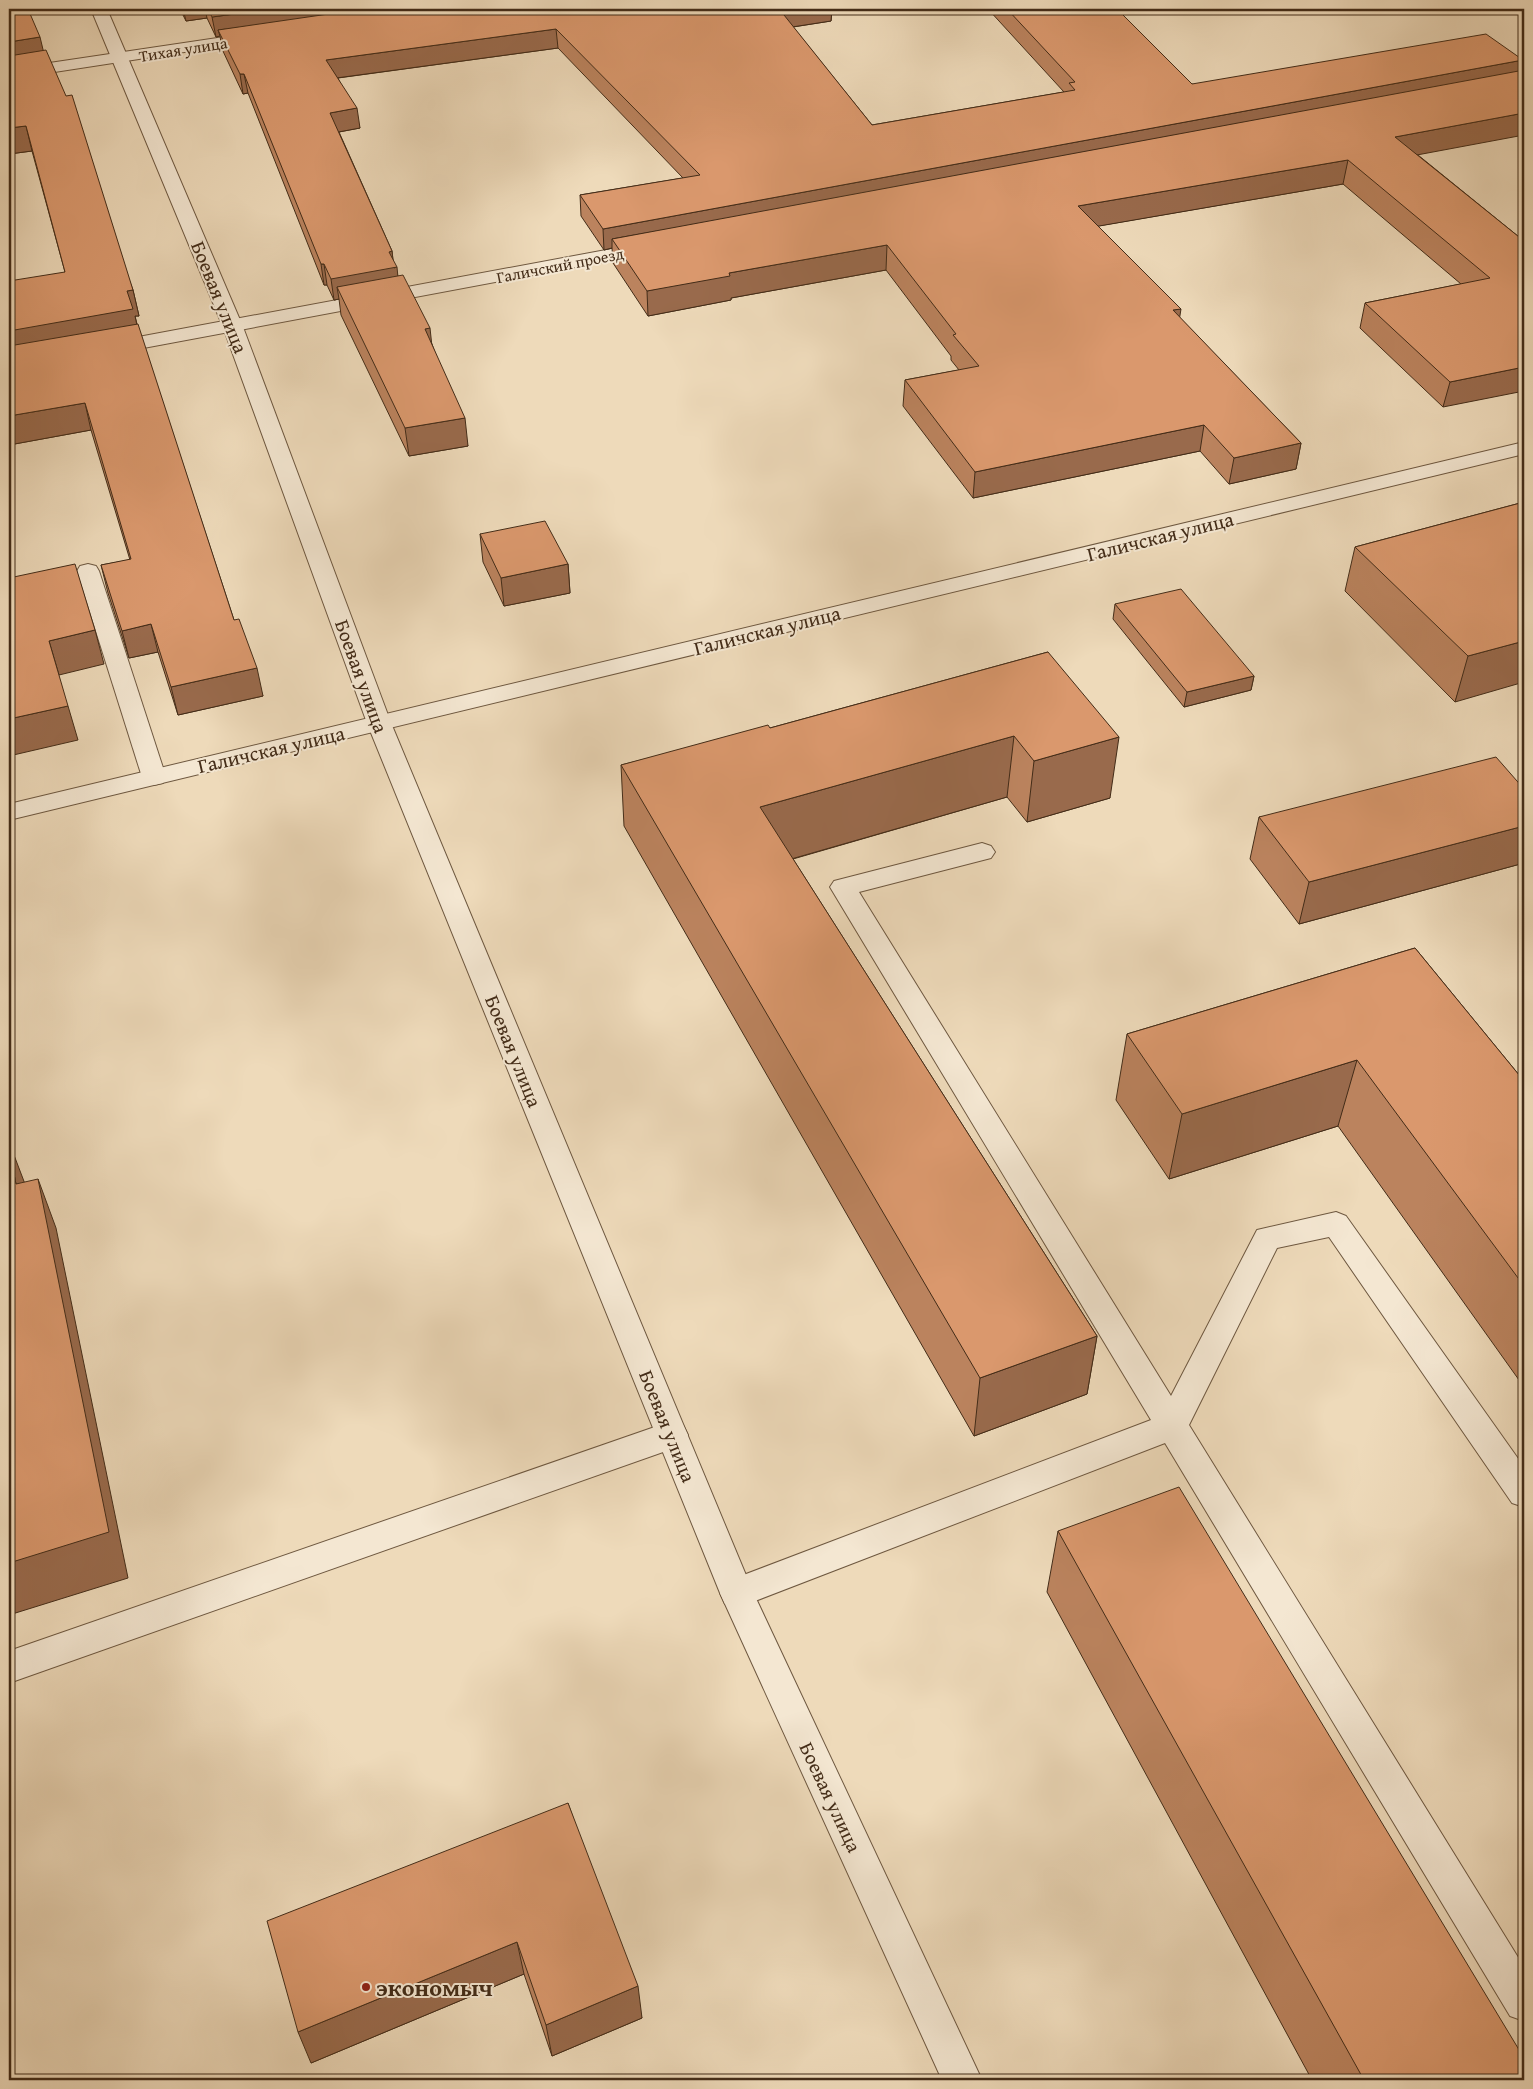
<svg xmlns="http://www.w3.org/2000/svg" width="1533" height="2089" font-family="'Gentium Book Plus',serif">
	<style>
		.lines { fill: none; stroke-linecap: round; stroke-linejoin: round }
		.service-casing { stroke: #6e5840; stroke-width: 2 }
		.minor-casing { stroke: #6e5840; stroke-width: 2 }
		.tertiary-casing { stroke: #6e5840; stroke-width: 2 }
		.service { fill: #f4e7d2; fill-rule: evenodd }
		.minor { fill: #f4e7d2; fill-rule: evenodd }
		.tertiary { fill: #f4e7d2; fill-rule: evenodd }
		.wall { fill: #bb835e; stroke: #432c18 }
		.shaded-wall { fill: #996a4c; stroke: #432c18 }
		.building { fill: #da986d; stroke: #432c18 }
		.poi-dot { fill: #8f2418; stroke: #f4e7d2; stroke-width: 2 }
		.labels { text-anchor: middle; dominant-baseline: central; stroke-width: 4; stroke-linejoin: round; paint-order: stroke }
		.far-street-label { font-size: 16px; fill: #432c18; stroke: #f4e7d2 }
		.street-label { font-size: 20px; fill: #432c18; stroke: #f4e7d2 }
		.near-poi-label { font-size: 24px; font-weight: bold; fill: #432c18; stroke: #f4e7d2; text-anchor: start }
	</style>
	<rect width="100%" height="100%" fill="#eedaba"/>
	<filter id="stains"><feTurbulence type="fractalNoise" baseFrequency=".004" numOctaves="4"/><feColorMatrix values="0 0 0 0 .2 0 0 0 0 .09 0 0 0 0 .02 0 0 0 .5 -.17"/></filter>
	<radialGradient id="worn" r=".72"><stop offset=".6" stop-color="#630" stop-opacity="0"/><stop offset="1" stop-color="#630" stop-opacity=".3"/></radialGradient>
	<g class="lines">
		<!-- service casing -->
		<g class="service-casing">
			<g id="service">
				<polygon points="88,564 96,566 99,571 166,777 163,783 154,785 145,783 142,777 77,571 80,566"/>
				<polygon points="982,843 991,846 995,852 991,858 859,892 1171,1396 1257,1230 1336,1212 1346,1216 1524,1467 1524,1507 1512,1503 1329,1237 1277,1248 1189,1425 1524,1967 1524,2021 1510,2016 1165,1443 737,1608 725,1604 720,1593 725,1582 1151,1420 830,887 834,881"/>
				<polygon points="672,1421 683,1425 688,1435 683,1445 9,1683 9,1651"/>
			</g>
		</g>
		<!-- minor casing -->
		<g class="minor-casing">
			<g id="minor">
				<polygon points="257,32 263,34 265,37 263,40 9,79 9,69"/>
				<polygon points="649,242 656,244 658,248 656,252 106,355 99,353 96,349 99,345 106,343"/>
				<polygon points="1524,442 1524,454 9,820 9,804"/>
			</g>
		</g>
		<!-- tertiary casing -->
		<g class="tertiary-casing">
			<polygon id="tertiary" points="91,9 107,9 243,327 391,723 753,1592 982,2080 942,2080 720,1593 367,723 223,327"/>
		</g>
		<!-- service -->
		<use href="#service" class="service"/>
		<!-- minor -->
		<use href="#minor" class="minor"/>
		<!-- tertiary -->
		<use href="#tertiary" class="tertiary"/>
	</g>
	<!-- wall -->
	<g class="wall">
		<polygon points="9,9 43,51 133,290 139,316 135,316 137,324 234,620 263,696 178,715 158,652 129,658 108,593 101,565 130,560 91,430 9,445 65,272 32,151 9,154"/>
		<polygon points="180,9 832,9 831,21 793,27 872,125 1064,92 988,9 1117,9 1192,84 1418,155 1524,241 1443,407 1360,328 1365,303 1461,284 1343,184 1098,226 1180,318 1301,443 1296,469 1229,484 1200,451 973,498 903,406 905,380 959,370 951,360 951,356 886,270 731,298 731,300 648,316 613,263 612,248 604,250 581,216 580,195 683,178 558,48 338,78 360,128 339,132 392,251 393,261 398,276 432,344 468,446 409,456 341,315 339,299 334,300 327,285 324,285 248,93 243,94 222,49 220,36 216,37 207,18 186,21"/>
		<polygon points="1524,502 1455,702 1345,591 1355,547"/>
		<polygon points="480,534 568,564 570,593 504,606 483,562"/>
		<polygon points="1115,604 1254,676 1251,690 1184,707 1113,619"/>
		<polygon points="1048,652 1110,798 1027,822 1007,797 793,859 1097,1336 1087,1394 974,1436 624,826 621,765 770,728"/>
		<polygon points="1524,789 1524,863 1299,924 1250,859 1259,817"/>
		<polygon points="1415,948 1524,1081 1524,1387 1338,1126 1169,1179 1116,1100 1127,1034"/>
		<polygon points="1058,1531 1524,2080 1312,2080 1047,1592"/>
		<polygon points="568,1803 642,2018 552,2056 524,1974 311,2063"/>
	</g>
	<!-- shaded-wall -->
	<g class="shaded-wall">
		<polygon points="183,9 205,9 207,18 186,21"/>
		<polygon points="272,9 404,9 218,30 220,36 216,37 212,17"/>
		<polygon points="787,9 832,9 831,21 779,29 780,10"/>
		<polygon points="556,29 558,48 329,79 326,60"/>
		<polygon points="40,37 46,62 9,67 9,42"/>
		<polygon points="1523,60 1518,79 612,239 612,248 604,250 603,229"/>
		<polygon points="240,74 244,74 248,93 243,94"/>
		<polygon points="357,108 360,128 333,133 330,113"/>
		<polygon points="1524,113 1524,135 1390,160 1395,137"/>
		<polygon points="26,126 32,151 9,154 9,128"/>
		<polygon points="1348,160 1343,184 1076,230 1078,206"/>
		<polygon points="887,245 886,270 731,298 731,300 648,316 647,291 729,273"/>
		<polygon points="392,251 394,268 397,267 399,288 337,287 339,299 334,300 331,279"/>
		<polygon points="321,264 324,264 327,285 324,285"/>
		<polygon points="133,290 139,316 135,316 139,335 9,358 9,331 127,291"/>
		<polygon points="1181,309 1177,334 1173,310"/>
		<polygon points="430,328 433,356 425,329"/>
		<polygon points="1524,367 1524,391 1443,407 1450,382"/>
		<polygon points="85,403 91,430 9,445 9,416"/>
		<polygon points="465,418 468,446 409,456 405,428"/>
		<polygon points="1204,425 1200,451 973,498 975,472"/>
		<polygon points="1301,443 1296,469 1229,484 1234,458"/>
		<polygon points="568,564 570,593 504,606 501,578"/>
		<polygon points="151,624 158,652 129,658 122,631"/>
		<polygon points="95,630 104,664 59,675 49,641"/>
		<polygon points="1524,641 1524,682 1455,702 1468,656"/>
		<polygon points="257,668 263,696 178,715 171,687"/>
		<polygon points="1254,676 1251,690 1184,707 1187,692"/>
		<polygon points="68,706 78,740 9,756 9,719"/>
		<polygon points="1014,736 1007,797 760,868 760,807"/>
		<polygon points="1119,737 1110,798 1027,822 1034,761"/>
		<polygon points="1524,826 1524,863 1299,924 1309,882"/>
		<polygon points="1357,1060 1338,1126 1169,1179 1182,1114"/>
		<polygon points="9,1142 25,1184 16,1184 9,1149"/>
		<polygon points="38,1179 56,1228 128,1578 9,1615 9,1563"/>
		<polygon points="1097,1336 1087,1394 974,1436 980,1378"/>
		<polygon points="517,1942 524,1974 311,2063 298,2032"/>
		<polygon points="638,1986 642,2018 552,2056 546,2025"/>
	</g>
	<!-- building -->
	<g class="building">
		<polygon points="9,9 28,9 40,37 9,42"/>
		<polygon points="208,9 272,9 212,17"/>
		<polygon points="363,9 787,9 780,10 872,125 1075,90 1069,83 1075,82 1007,9 1117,9 1192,84 1486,34 1523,60 603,229 580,195 700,175 556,29 326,60 357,108 330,113 392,251 389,252 397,267 331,279 324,264 321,264 244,74 240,74 218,30"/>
		<polygon points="46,50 66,96 72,95 133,290 127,291 133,309 9,331 9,281 65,272 26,126 9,128 9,56"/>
		<polygon points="1524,70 1524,113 1395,137 1524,241 1524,367 1450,382 1365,303 1490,278 1348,160 1078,206 1181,309 1173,310 1301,443 1234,458 1204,425 975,472 905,380 979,366 953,335 956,334 887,245 729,273 730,276 647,291 612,239"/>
		<polygon points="403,275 430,328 425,329 465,418 405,428 337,287"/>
		<polygon points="138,324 234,620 239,619 257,668 171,687 151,624 122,631 101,565 131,559 85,403 9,416 9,346"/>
		<polygon points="1524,502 1524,641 1468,656 1355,547"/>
		<polygon points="545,521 568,564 501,578 480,534"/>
		<polygon points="75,564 95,630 49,641 68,706 9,719 9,578"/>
		<polygon points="1181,589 1254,676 1187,692 1115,604"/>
		<polygon points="1048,652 1119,737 1034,761 1014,736 760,807 1097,1336 980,1378 621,765 768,725 770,728"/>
		<polygon points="1496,757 1524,789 1524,826 1309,882 1259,817"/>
		<polygon points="1415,948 1524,1081 1524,1286 1357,1060 1182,1114 1127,1034"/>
		<polygon points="9,1149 16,1184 38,1179 109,1532 9,1563"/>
		<polygon points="1179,1487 1524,2058 1524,2080 1364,2080 1058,1531"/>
		<polygon points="568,1803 638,1986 546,2025 517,1942 298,2032 267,1921"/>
	</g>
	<!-- markers -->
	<circle class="poi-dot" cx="366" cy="1987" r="5"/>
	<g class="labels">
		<!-- far-street labels -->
		<g class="far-street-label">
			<text transform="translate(183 49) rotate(-9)">Тихая улица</text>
			<text transform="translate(560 265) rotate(-11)">Галичский проезд</text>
		</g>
		<!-- street labels -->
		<g class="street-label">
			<text transform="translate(220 297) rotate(68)">Боевая улица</text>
			<text transform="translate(1160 536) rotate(-14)">Галичская улица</text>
			<text transform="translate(767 630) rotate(-14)">Галичская улица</text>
			<text transform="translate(362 676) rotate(70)">Боевая улица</text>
			<text transform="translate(271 749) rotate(-13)">Галичская улица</text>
			<text transform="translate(514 1051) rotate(68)">Боевая улица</text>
			<text transform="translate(668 1426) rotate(68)">Боевая улица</text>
			<text transform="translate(831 1797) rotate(65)">Боевая улица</text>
		</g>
		<!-- near-poi labels -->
		<g class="near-poi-label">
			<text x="376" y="1987">экономыч</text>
		</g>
	</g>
	<!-- margin -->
	<rect width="1533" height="2089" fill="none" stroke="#eedaba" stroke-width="30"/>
	<rect x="10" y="10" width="1513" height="2069" fill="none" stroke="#432c18" stroke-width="2.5"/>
	<rect x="15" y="15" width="1503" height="2059" fill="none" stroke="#432c18"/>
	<rect width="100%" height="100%" filter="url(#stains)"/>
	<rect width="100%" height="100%" fill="url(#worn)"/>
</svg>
